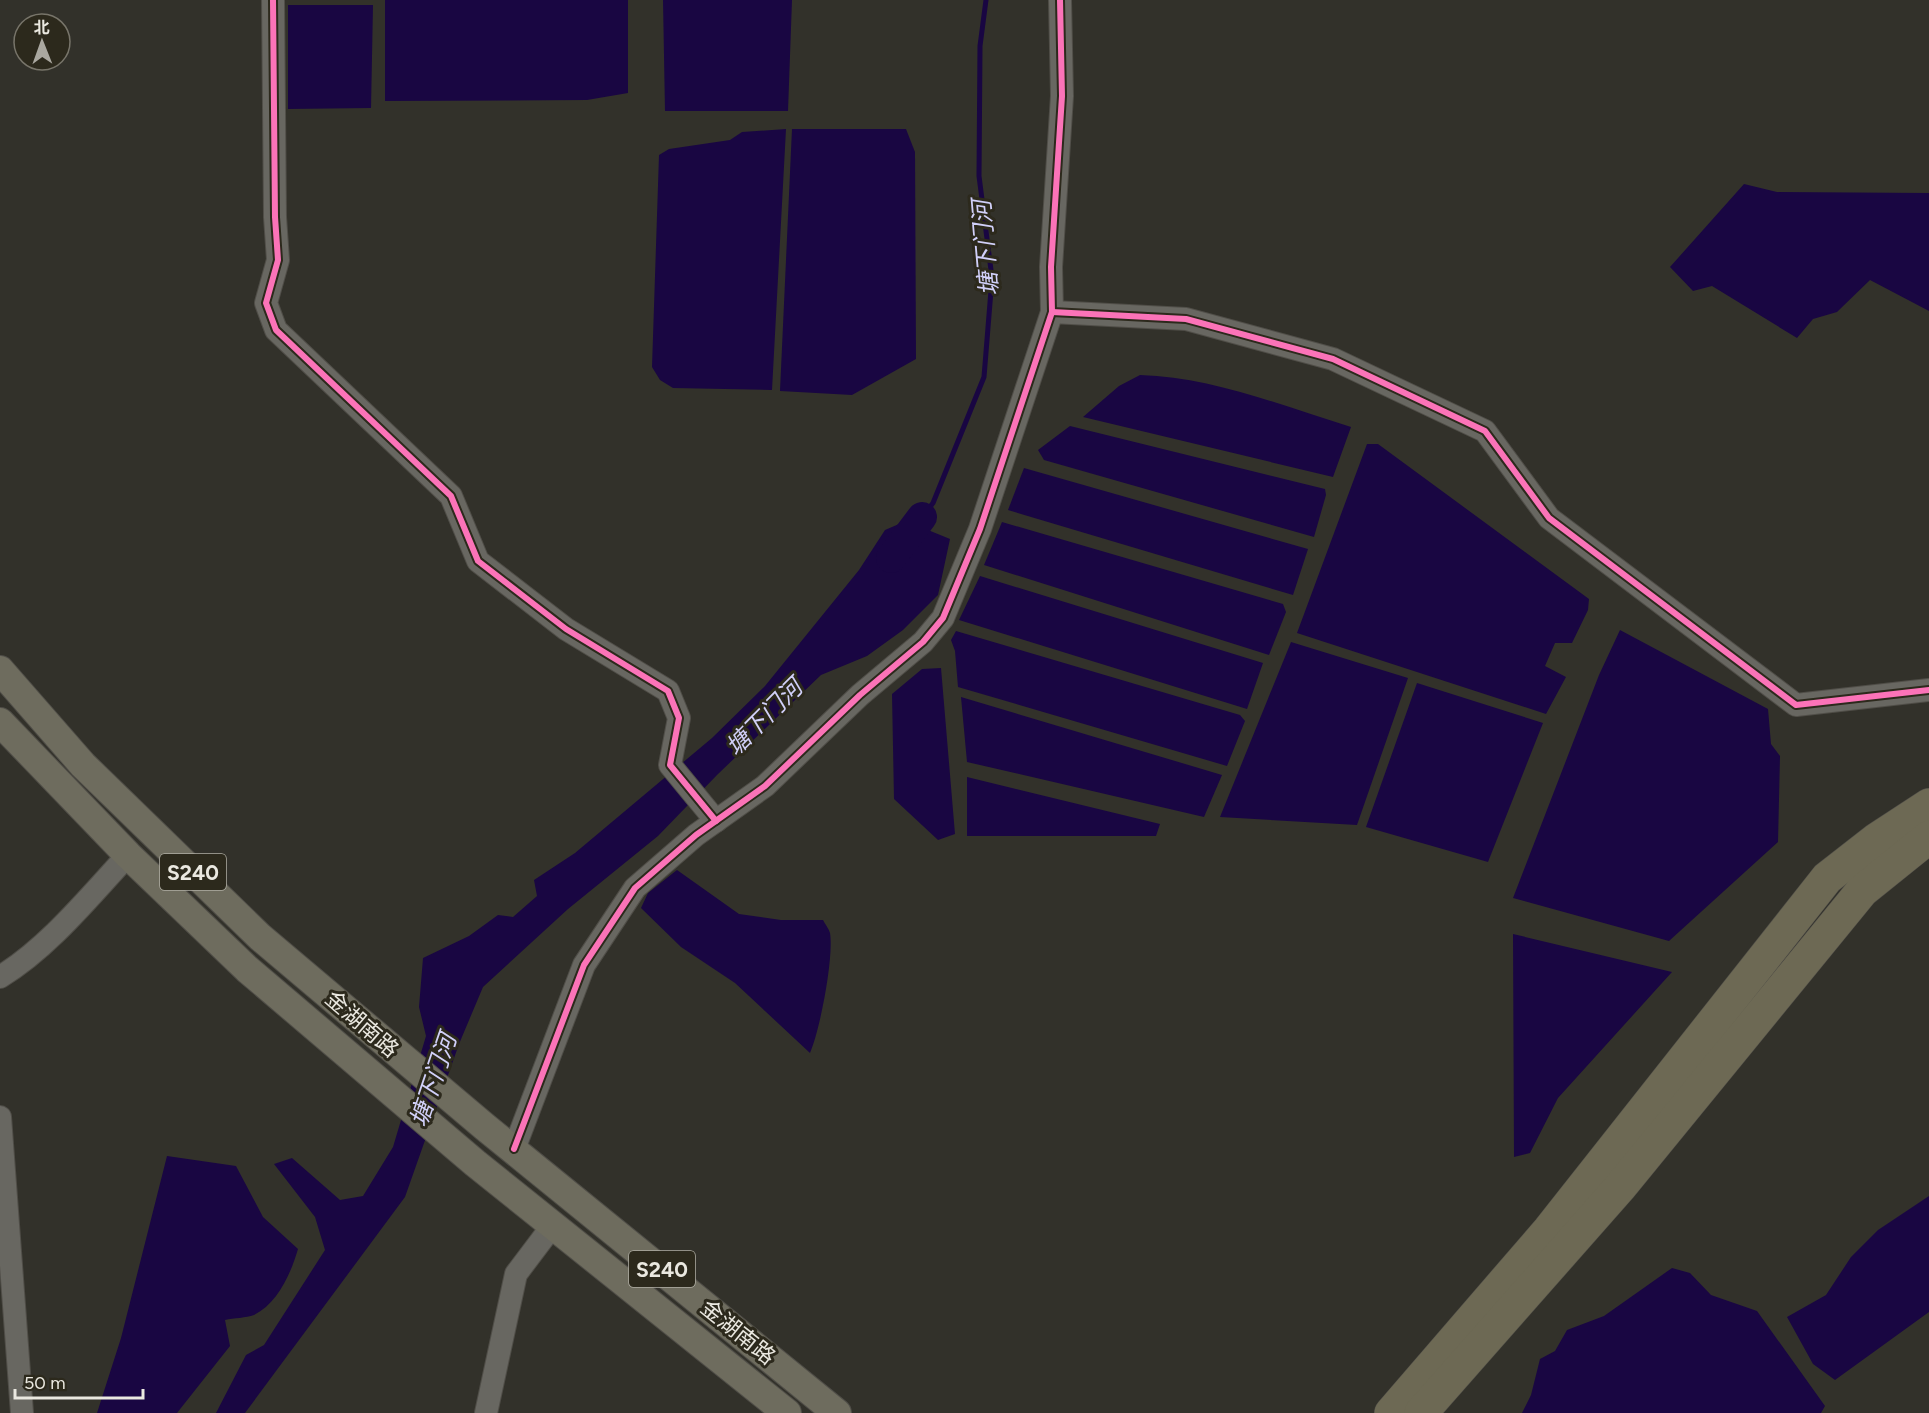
<svg xmlns="http://www.w3.org/2000/svg" width="1929" height="1413" font-family="Figtree,'Noto Sans SC',sans-serif">
	<style>
		.water { fill: #190642 }
		.lines { fill: none; stroke-linecap: round; stroke-linejoin: round }
		.stream { stroke: #190642; stroke-width: 5 }
		.river { stroke: #190642; stroke-width: 30 }
		.minor-casing { stroke: #504e48; stroke-width: 24 }
		.major-casing { stroke: #504e48; stroke-width: 30 }
		.highway-casing { stroke: #504e48; stroke-width: 34 }
		.minor { stroke: #686761; stroke-width: 22 }
		.major { stroke: #6e6c5e; stroke-width: 28 }
		.highway { stroke: #6d6954; stroke-width: 33 }
		.cycleway-casing { stroke: #2c291c; stroke-width: 10 }
		.cycleway { stroke: #fb73b8; stroke-width: 6 }
		.labels { text-anchor: middle; dominant-baseline: central; stroke-width: 6; stroke-linejoin: round; paint-order: stroke }
		.shield { fill: #2c291c; stroke: #b1afa5; stroke-width: 1.5 }
		.shield-label { font-size: 21px; font-weight: bold; fill: #eae8e0 }
		.street-label { font-size: 22px; fill: #eae8e0; stroke: #2c291c }
		.water-label { font-size: 24px; font-style: italic; fill: #d1d0f9; stroke: #2c291c }
	</style>
	<rect width="100%" height="100%" fill="#32312a"/>
	<!-- water -->
	<g class="water">
		<polygon points="385,0 628,0 628,93 587,100 385,101"/>
		<polygon points="663,0 792,0 788,111 665,111"/>
		<polygon points="288,5 373,5 371,108 288,109"/>
		<polygon points="786,129 772,390 673,388 660,380 652,367 659,155 669,149 730,140 742,132"/>
		<polygon points="792,129 906,129 915,152 916,359 852,395 780,391"/>
		<polygon points="1744,184 1777,192 1929,193 1929,311 1870,280 1837,312 1813,319 1797,338 1712,286 1693,291 1670,267"/>
		<path d="M1140,375C1212,377 1283,406 1351,427L1333,477L1083,417L1119,386Z"/>
		<polygon points="1070,426 1325,489 1326,495 1314,537 1044,460 1038,450"/>
		<polygon points="1367,444 1378,444 1589,599 1588,610 1572,643 1555,643 1545,666 1566,677 1546,714 1297,633"/>
		<polygon points="1024,468 1308,549 1293,595 1008,510"/>
		<polygon points="906,521 950,539 938,595 903,630 867,656 821,675 717,775 658,836 568,909 483,987 459,1044 405,1197 245,1413 216,1413 246,1355 264,1345 325,1250 315,1217 274,1164 292,1158 340,1200 363,1196 393,1147 426,1036 419,1007 423,958 469,936 498,915 513,917 537,896 534,880 575,853 712,738 765,686 859,570 885,530"/>
		<polygon points="1002,522 1283,604 1286,612 1269,655 984,565"/>
		<polygon points="980,576 1263,663 1247,709 959,620"/>
		<polygon points="1620,630 1768,709 1771,744 1780,756 1778,842 1669,941 1513,898 1599,675"/>
		<polygon points="956,631 1240,715 1245,721 1227,766 958,687 955,651 951,640"/>
		<polygon points="1291,642 1408,678 1357,825 1220,817"/>
		<polygon points="941,668 955,834 938,840 894,799 892,694 922,669"/>
		<polygon points="1417,683 1543,723 1488,862 1366,827"/>
		<polygon points="961,697 1222,775 1204,817 967,762"/>
		<polygon points="967,777 1160,824 1156,836 967,836"/>
		<path d="M677,870L739,914L781,920H823C825,924 829,929 830,933C834,957 820,1030 810,1053L735,983L681,947L641,908L648,893Z"/>
		<polygon points="1513,934 1672,972 1558,1098 1530,1153 1514,1157"/>
		<path d="M167,1156L236,1166L263,1217L298,1249C291,1273 278,1303 254,1315C246,1318 234,1318 225,1320L230,1346L177,1413H97L121,1338Z"/>
		<polygon points="1929,1196 1929,1312 1835,1380 1813,1364 1787,1317 1826,1295 1851,1257 1878,1230"/>
		<polygon points="1672,1268 1690,1273 1711,1295 1757,1311 1825,1406 1821,1413 1522,1413 1531,1395 1540,1359 1555,1351 1567,1330 1604,1316"/>
	</g>
	<g class="lines">
		<!-- stream -->
		<polyline class="stream" points="922,517 933,503 984,377 992,278 979,176 980,46 986,0"/>
		<!-- river -->
		<polyline class="river" points="891,558 922,517"/>
		<!-- minor casing -->
		<g class="minor-casing">
			<g id="minor">
				<polyline points="273,0 275,217 278,260 266,303 276,330 451,496 478,561 566,629 668,691 679,718 670,765 716,821"/>
				<polyline points="1052,312 1186,319 1333,359 1485,431 1549,518 1796,705 1929,690"/>
				<path d="M0,977C48,948 90,896 128,855"/>
				<polyline points="0,1117 22,1413"/>
				<polyline points="514,1149 584,965 635,888 696,835 765,786 860,695 923,642 943,618 980,529 1052,312 1051,267 1062,96 1060,0"/>
				<polyline points="486,1413 516,1274 553,1225"/>
			</g>
		</g>
		<!-- major casing -->
		<g class="major-casing">
			<g id="major">
				<polyline points="0,670 83,765 260,937 485,1127 837,1413"/>
				<polyline points="0,722 128,855 247,969 475,1163 787,1413"/>
			</g>
		</g>
		<!-- highway casing -->
		<g class="highway-casing">
			<g id="highway">
				<polyline points="1391,1413 1549,1230 1827,878 1877,839 1929,805"/>
				<polyline points="1421,1413 1621,1186 1862,891 1929,837"/>
			</g>
		</g>
		<!-- minor -->
		<use href="#minor" class="minor"/>
		<!-- major -->
		<use href="#major" class="major"/>
		<!-- highway -->
		<use href="#highway" class="highway"/>
		<!-- cycleway casing -->
		<g class="cycleway-casing">
			<g id="cycleway">
				<polyline points="273,0 275,217 278,260 266,303 276,330 451,496 478,561 566,629 668,691 679,718 670,765 716,821"/>
				<polyline points="1052,312 1186,319 1333,359 1485,431 1549,518 1796,705 1929,690"/>
				<polyline points="514,1149 584,965 635,888 696,835 765,786 860,695 923,642 943,618 980,529 1052,312 1051,267 1062,96 1060,0"/>
			</g>
		</g>
		<!-- cycleway -->
		<use href="#cycleway" class="cycleway"/>
	</g>
	<g class="labels">
		<!-- shield labels -->
		<g class="shield">
			<rect x="160" y="854" width="66" height="36" rx="4.5"/>
			<rect x="629" y="1251" width="66" height="36" rx="4.5"/>
		</g>
		<g class="shield-label">
			<text x="193" y="872">S240</text>
			<text x="662" y="1269">S240</text>
		</g>
		<!-- street labels -->
		<g class="street-label">
			<text transform="translate(362 1024) rotate(41)">金湖南路</text>
			<text transform="translate(738 1332) rotate(39)">金湖南路</text>
		</g>
		<!-- water labels -->
		<g class="water-label">
			<text transform="translate(985 248) rotate(-95)">塘下门河</text>
			<text transform="translate(764 717) rotate(-45)">塘下门河</text>
			<text transform="translate(433 1080) rotate(-71)">塘下门河</text>
		</g>
	</g>
	<!-- north arrow -->
	<g transform="translate(42 42) rotate(359)"><circle r="28" fill="#2c291c" stroke="#78756a" stroke-width="1.5"/>
	<path d="M0-4.5L10 22L0 15L-10 22Z" fill="#aaa8a0"/>
	<text y="-9" font-size="16" font-weight="bold" text-anchor="middle" fill="#eae8e0">北</text>
	</g>
	<!-- scale -->
	<path d="M15 1389v9h128v-9" fill="none" stroke="#eae8e0" stroke-width="3"/>
	<text x="24" y="1389" font-size="18" fill="#eae8e0" stroke="#2c291c" stroke-width="4.5" paint-order="stroke">50 m</text>
</svg>
